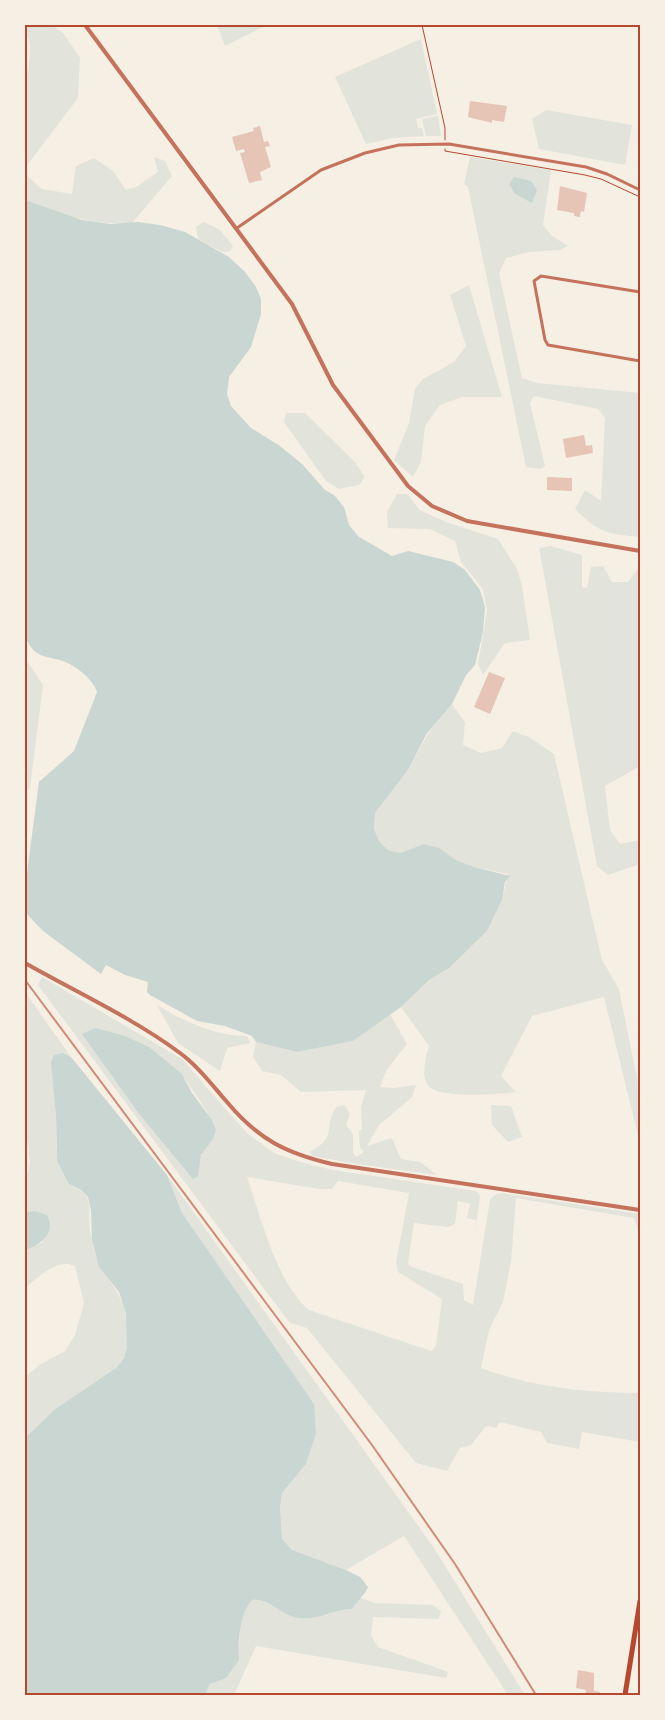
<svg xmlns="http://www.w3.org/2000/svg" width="665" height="1720" font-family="'PT Sans Narrow',sans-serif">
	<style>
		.green { fill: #e2e4dc; fill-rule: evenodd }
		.water { fill: #c9d6d2 }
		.building { fill: #e6c5b7 }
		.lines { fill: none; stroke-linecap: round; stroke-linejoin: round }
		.path { stroke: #b5482f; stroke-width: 1 }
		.minor { stroke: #c5725c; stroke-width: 3 }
		.tertiary { stroke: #c5725c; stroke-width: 4 }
		.primary { stroke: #b5482f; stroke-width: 5 }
		.rail { stroke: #cf8b77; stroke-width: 2 }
		.neatline { fill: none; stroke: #b5482f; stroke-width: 2 }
	</style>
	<rect width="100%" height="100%" fill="#f6efe4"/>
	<!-- green -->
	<g class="green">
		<path d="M25,25H52L63,33L80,58L78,98L25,168V80C28,70 32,51 29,40C27,35 25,32 25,25Z"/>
		<polygon points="217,25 267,25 225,46"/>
		<polygon points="421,39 437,114 416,119 418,128 422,128 424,136 393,138 366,144 335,77"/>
		<polygon points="546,110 632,125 625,165 539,149 532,119"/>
		<polygon points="438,116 441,136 426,136 422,119"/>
		<path d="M154,157L165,161L172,176L132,223C94,226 60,215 25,200V174L42,189L72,194L76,166L94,158L113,171L126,190L136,187L158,172Z"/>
		<path d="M470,157L551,170L543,225L552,236L568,246L560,250L529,252L506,258L499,273L522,378L537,383L640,393V537C607,534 599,533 575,509L585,490L601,501L605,418L598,409L534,396L530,403L545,466L541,469L526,467L468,187L464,184Z"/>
		<polygon points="204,222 220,230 233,246 230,251 222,252 198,239 196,227"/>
		<polygon points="469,285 502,397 462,397 440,405 425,426 421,462 413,477 394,460 409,423 415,389 423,379 454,362 466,346 450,295"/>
		<polygon points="286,413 305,413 355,462 365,477 359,485 339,489 326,481 284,422"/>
		<polygon points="397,494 407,494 420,510 446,522 498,539 517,569 522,586 530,640 505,643 483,675 478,664 487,610 483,589 461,562 455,541 430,529 388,528 387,512"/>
		<polygon points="550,546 582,555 582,587 587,588 591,567 603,566 612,582 628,582 640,566 640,766 605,786 610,830 620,844 640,840 640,864 608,875 597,866 539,548"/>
		<polygon points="25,658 43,685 30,788 25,791"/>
		<path d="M452,704L465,722L463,745L481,753L502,748L513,731L529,737L554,754L602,960L619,989L640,1093V1143L604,997L532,1016L501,1076L516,1092C499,1094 436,1100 427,1084C421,1072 426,1058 429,1046L401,1007L429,980L449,968L487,931L502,900L508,874L474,867L456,860L439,848L424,844L400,853L388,850L379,841L374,829L375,813L408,770L435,721Z"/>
		<path d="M42,977L182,1059L247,1133L274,1153L304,1163L333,1170L476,1191L480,1196L475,1233L476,1220L467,1218L470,1204L458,1201L455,1224L448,1227L414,1223L408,1263L412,1267L463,1284L464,1300L473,1305L490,1200L494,1195L502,1193L640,1214V1236L634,1218L516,1198L511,1262L503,1302L489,1330L481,1368C532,1387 586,1393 640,1393V1442L582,1432L579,1449L547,1443L541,1432L500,1422L496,1428L486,1426L471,1445L460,1448L447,1471L416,1463L307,1328L290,1323L265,1290L38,985ZM182,1074C190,1088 219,1123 214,1136C212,1142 206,1147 203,1152C199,1159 199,1168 198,1176ZM247,1177L319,1189H332L338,1181L409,1193L396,1263L398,1272L442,1299L436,1346L431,1351L309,1310C276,1282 261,1217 247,1177Z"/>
		<path d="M25,992L71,1057L63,1053L56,1115V1148L69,1184C97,1197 87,1206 90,1231C91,1237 93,1243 94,1250C101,1275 117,1285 125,1310C129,1325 131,1346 123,1359C112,1378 74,1395 56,1409C45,1417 35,1428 25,1438V1377L41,1364L65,1351L75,1335L84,1303L75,1266C57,1257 37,1279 25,1288V1250L43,1242L34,1211L25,1212V1182L30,1162L25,1124Z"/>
		<path d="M157,1005C183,1021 215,1036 247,1036L250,1043L227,1048L220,1071L178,1043Z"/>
		<path d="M390,1014L407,1044L386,1071L380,1087L394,1088L416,1085L412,1097L379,1125L367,1146L392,1138L401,1159L420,1162L437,1175L356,1164L313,1156L309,1152C339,1137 322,1129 336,1107L345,1105L350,1114L346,1125L353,1134V1153L356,1157L364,1152L360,1148L359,1131L362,1129L361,1107L366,1090L301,1092L281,1075L262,1071L253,1057L256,1042L297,1052L353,1041Z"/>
		<polygon points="491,1105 511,1106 522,1137 508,1142 492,1125"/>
		<polygon points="167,1175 434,1548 525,1695 508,1695 404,1536 346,1570 291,1550 282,1539 280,1508 282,1493 306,1464 316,1434 182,1213"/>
		<path d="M359,1597L375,1603L433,1605L441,1611L439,1619L373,1617L371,1635L378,1647L448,1672L446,1678L256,1646L234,1695H205L210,1684C260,1666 224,1630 252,1600C270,1598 281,1616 298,1618C318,1621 333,1609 352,1609Z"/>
	</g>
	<!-- water -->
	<g class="water">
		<polygon points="514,177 531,181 537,190 532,203 515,194 509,184"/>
		<path d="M25,200L82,220L110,224L138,222L160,225L185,232L229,257L245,272L256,287L261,299V314L251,347L229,377L227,394L231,406L251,428L280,446L302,464L325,490L334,495L344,507L349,525L359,537L392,556L408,551L453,562L465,570L480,590L485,607L483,632L475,665L466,675L452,704L427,733L408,770L375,813L374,829L379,841L388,850L400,853L424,844L439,848L456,860L474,867L510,876L505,882L502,900L487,931L449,968L429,980L401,1007L353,1041L297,1052L256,1042L252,1036L225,1026L197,1021L150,995L147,992L148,982L125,975L106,965L101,974L43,931L26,913L25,888L39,782L74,751L97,692C93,679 76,666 63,661C55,658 45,658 37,653C31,649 29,643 25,638Z"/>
		<polygon points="95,1028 125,1036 149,1047 182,1074 192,1093 212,1120 216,1130 213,1139 201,1155 198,1176 193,1179 140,1115 82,1034"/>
		<path d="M63,1053L71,1057L167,1175L182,1213L314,1404L316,1434L306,1464L282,1493L280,1508L282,1539L292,1550L346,1570L360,1577L368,1587C365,1595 357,1601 352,1609C333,1609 318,1621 298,1618C281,1616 270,1598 252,1600C239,1614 238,1641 239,1660L226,1678L210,1684L205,1695H25V1438L54,1410L116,1368L124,1358L127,1348L126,1313L119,1292L99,1267L92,1240L91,1210L88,1197L81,1190L69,1184L57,1161L56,1115L51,1062L54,1055Z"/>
		<path d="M34,1211L47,1215C57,1233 40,1245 25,1250V1212Z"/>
	</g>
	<!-- building -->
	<g class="building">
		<polygon points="470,101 507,106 504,122 492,120 492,123 468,117"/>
		<polygon points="260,126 264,142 268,141 270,146 265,147 271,167 260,172 262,180 249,183 240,153 245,152 244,149 236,151 232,137 254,131 253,128"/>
		<polygon points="560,186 587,193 584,212 581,211 580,217 574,216 574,213 557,210"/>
		<polygon points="584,435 586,446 592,445 593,453 566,458 563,439"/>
		<polygon points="547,477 572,478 572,491 547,490"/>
		<polygon points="489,672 505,678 490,714 474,707"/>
		<polygon points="578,1670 594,1673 594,1691 600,1692 600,1695 585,1695 586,1690 576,1688"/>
	</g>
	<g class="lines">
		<!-- path -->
		<g class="path">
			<polyline points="422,25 445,128 445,140"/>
			<polyline points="445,149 445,151 585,175 601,179 640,197"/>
		</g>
		<!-- minor -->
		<g class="minor">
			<polyline points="237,228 321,170 365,153 399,145 449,144 586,167 607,174 640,190"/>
			<polyline points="640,292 541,276 534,281 545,340 548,345 640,361"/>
		</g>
		<!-- tertiary -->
		<g class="tertiary">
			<polyline points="85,25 292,304 333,385 408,486 432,506 467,521 640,551"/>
			<path d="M25,963C76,992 133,1018 180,1053C198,1066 212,1085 227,1102C258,1139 285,1153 332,1164L640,1210"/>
		</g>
		<!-- primary -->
		<polyline class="primary" points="625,1695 640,1601"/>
		<!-- rail -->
		<polyline class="rail" points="25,980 372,1445 455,1564 536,1695"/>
	</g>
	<!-- border -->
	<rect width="665" height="1720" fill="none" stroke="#f6efe4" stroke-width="52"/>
	<rect x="26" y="26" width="613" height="1668" class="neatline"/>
</svg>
